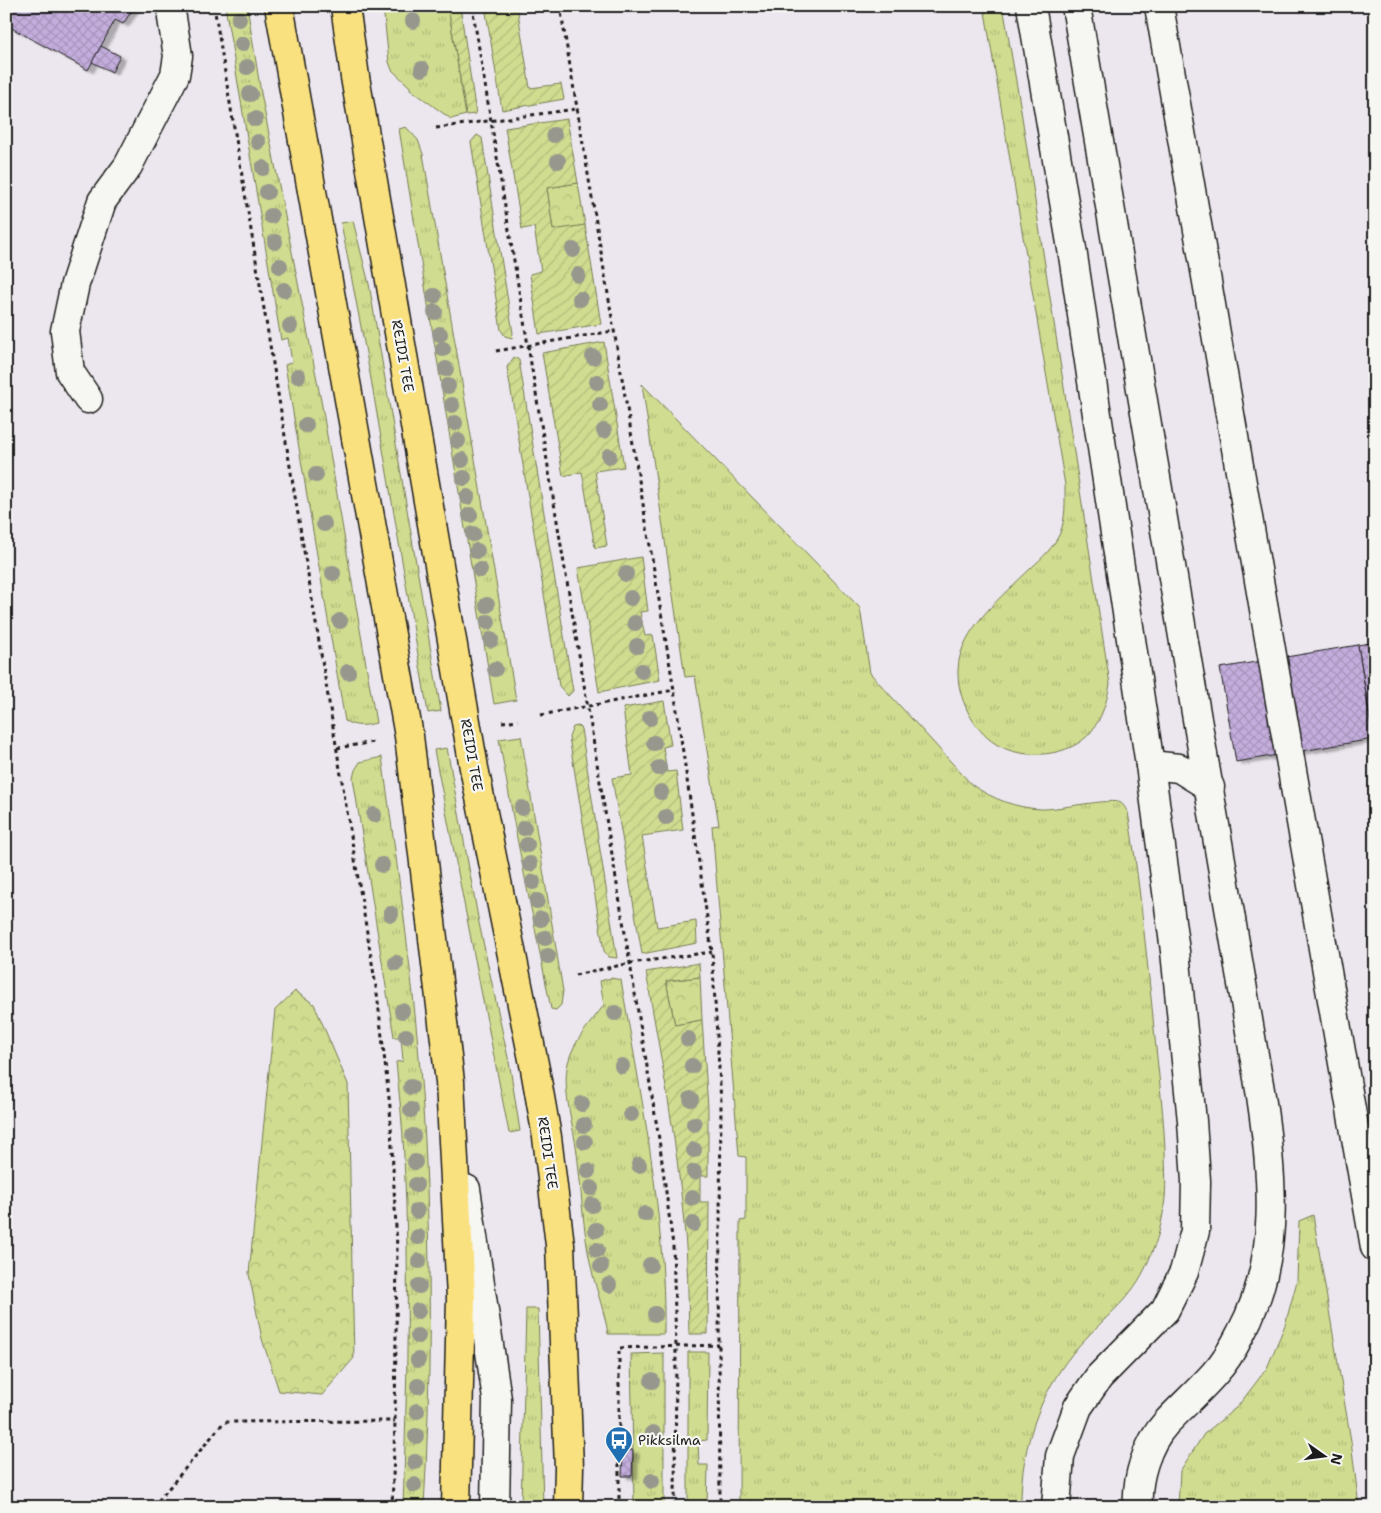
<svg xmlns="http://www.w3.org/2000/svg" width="1381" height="1513" font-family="'Shantell Sans',sans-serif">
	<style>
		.grass { fill: url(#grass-tufts); stroke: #767c56 }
		.forest { fill: url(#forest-crowns); stroke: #767c56 }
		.garden { fill: url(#garden-furrows); stroke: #767c56 }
		.building { fill: url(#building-cross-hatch); stroke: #1c1c1c; filter: url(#shadow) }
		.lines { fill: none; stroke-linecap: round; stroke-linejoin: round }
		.minor-casing { stroke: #1c1c1c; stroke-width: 31 }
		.major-casing { stroke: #1c1c1c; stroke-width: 31 }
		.path { stroke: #1c1c1c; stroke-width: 3; stroke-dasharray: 4 4; stroke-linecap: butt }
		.minor { stroke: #f6f6f2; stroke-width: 28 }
		.major { stroke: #fae180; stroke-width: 28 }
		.tree { fill: #97978d }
		.labels { text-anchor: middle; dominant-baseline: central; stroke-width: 4.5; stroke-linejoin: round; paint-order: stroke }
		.street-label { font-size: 14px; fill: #1c1c1c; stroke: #f6f6f2 }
		.poi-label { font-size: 14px; fill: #1c1c1c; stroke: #f6f6f2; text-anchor: start }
	</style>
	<defs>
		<pattern id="grass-tufts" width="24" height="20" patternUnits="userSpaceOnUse" patternTransform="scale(1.25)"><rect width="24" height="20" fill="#d0dc8f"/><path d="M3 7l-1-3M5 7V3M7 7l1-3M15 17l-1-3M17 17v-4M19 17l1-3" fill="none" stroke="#b2bc7b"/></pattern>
		<pattern id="forest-crowns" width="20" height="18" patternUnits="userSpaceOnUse" patternTransform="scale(1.25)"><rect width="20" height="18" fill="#d0dc8f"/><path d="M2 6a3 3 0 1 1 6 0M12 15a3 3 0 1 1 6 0" fill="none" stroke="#b2bc7b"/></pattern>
		<pattern id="garden-furrows" width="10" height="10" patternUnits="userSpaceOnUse" patternTransform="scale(1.25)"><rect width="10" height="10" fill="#d0dc8f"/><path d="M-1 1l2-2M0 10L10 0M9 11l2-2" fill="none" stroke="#b2bc7b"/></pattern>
		<pattern id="building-cross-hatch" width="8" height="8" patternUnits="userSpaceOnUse" patternTransform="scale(1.25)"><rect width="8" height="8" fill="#c3addc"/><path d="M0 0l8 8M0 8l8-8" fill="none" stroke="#a794bc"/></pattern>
		<filter id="shadow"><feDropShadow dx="5.5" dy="3" stdDeviation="1" flood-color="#0004"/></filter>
	</defs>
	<rect width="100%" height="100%" fill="#ece7ee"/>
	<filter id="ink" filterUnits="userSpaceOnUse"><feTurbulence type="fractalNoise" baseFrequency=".02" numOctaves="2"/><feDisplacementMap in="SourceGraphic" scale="10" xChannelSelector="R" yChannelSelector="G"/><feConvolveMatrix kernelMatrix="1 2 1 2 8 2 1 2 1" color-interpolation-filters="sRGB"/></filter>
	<g filter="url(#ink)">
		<!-- grass -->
		<g class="grass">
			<path d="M225,6H247L261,93L322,406L376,723C364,726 356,727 345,721L285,365L292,362L288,338L281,340Z"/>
			<polygon points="383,6 448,6 466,115 451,119 410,89 410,87 392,70 389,62"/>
			<path d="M984,6H1003L1020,104L1110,684C1107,701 1102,718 1091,732C1071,757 1023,761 996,744C973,730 957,697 958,670C959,629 1004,595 1031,568C1042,558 1054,547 1060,533C1066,518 1065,501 1065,485Z"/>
			<polygon points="406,127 418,140 423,154 516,700 494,704 399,129"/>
			<polygon points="353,221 369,284 441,711 428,713 371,379 341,223"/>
			<path d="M642,384L860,608L870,673L972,785C993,799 1016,808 1041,809C1057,810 1111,797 1121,803C1124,805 1126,810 1128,812C1139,877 1145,942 1152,1007C1156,1055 1163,1102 1165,1150C1165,1169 1167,1188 1164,1206C1162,1224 1157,1241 1150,1257C1136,1294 1114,1309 1088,1336C1043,1382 1020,1443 1021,1507H739L740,1221L746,1220V1157L739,1156L712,826L719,825L695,676L685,677Z"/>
			<polygon points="521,736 563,991 561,1005 556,1010 551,1009 515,828 499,739"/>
			<polygon points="447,748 479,923 510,1067 520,1131 509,1133 434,750"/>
			<path d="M382,757C400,884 418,1011 425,1140C431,1262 431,1385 424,1507H403C407,1390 410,1274 404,1157C403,1125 399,1094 396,1062L403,1061L401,1037H394L353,778L355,770L360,762Z"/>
			<path d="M611,978L621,980C641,1097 666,1215 664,1334H608C605,1313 597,1293 592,1271C582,1230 582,1188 576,1146C572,1121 562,1087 568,1063C573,1041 591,1023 604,1005L600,981Z"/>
			<polygon points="1313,1215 1351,1441 1359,1507 1178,1507 1180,1471 1204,1434 1238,1406 1267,1368 1285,1325 1297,1281 1299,1221"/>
			<polygon points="526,1309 538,1309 543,1507 521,1507"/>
			<polygon points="688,1352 708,1352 707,1440 698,1441 699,1465 708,1465 707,1507 688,1507"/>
			<polygon points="664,1353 664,1507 634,1507 631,1354"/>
		</g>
		<!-- forest -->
		<g class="forest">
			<polygon points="578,183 585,225 553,231 547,188"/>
			<polygon points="700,977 702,1020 675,1025 666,981"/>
			<polygon points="295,991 314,1004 348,1084 354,1358 322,1395 279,1391 262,1339 249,1274 275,1010"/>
		</g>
		<!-- garden -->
		<g class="garden">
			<polygon points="448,6 460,6 476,114 466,115"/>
			<polygon points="485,6 517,6 530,88 561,84 564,99 502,110"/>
			<polygon points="567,119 578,183 547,188 553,230 585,225 601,324 539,334 530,274 541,271 534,227 522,229 505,128"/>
			<polygon points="477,135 482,138 513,333 512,338 505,336 501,330 471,142"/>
			<polygon points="604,342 624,467 595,471 607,546 595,548 582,472 563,476 542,353"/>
			<polygon points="514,357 519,360 573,691 568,696 559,686 507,367"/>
			<polygon points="641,557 648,611 640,612 645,636 653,635 660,680 599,692 578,568"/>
			<polygon points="664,701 671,745 663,747 667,772 676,771 683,830 642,836 657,927 696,921 697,943 642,954 612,778 632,775 623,708"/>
			<polygon points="578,726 581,729 617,958 609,957 604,951 569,737 573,727"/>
			<path d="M699,963L700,977L666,981L675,1025L702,1020L708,1108V1176H700V1202H709L708,1334H689C688,1297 688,1260 684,1224C677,1139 660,1055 646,972Z"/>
		</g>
		<!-- building -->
		<g class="building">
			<polygon points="6,6 135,6 123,24 115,20 88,70 6,25"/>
			<polygon points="101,46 120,56 112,72 92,62"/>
			<polygon points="1375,642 1375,749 1358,645"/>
			<polygon points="1358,645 1373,739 1236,762 1220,668"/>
			<polygon points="623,1450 633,1450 632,1476 622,1476"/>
		</g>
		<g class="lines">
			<!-- minor casing -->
			<g class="minor-casing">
				<g id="minor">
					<polyline points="1031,6 1072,249 1150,765 1175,951 1192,1121 1196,1181 1195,1231 1184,1272 1165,1310 1099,1377 1078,1407 1060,1456 1056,1507"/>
					<path d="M1076,6L1261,1096C1273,1176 1281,1259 1241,1333C1234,1347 1225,1362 1214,1374C1199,1391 1182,1406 1166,1423C1147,1444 1136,1478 1138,1507"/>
					<polyline points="1159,6 1375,1247"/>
					<polyline points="88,399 70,372 65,331 75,284 102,201 128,166 175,75 178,56 172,18"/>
					<polyline points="1150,765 1179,768 1210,787"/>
					<polyline points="466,1189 497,1399 495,1507"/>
				</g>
			</g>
			<!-- major casing -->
			<g class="major-casing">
				<g id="major">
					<polyline points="279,6 409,736 450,1082 461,1298 456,1507"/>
					<polyline points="345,6 355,77 474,768 535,1069 547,1137 560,1245 569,1467 568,1507"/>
				</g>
			</g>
			<!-- path -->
			<g class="path">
				<polyline points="214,6 377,993 390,1107 397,1248 395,1421 392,1507"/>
				<polyline points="472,6 659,1139 673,1245 676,1347 675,1507"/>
				<polyline points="560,6 674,690 712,952 721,1102 719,1345 720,1507"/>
				<polyline points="436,128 576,109"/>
				<polyline points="496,351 613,331"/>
				<polyline points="541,715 674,690"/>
				<polyline points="502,722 518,720"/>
				<polyline points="337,748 374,742"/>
				<polyline points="575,975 631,963 712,952"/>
				<polyline points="153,1507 224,1422 395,1421"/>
				<polyline points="619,1507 619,1348 719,1345"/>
			</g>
			<!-- minor -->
			<use href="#minor" class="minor"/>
			<!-- major -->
			<use href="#major" class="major"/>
		</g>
		<!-- trees -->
		<g class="tree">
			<circle cx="239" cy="19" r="8"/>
			<circle cx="413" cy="21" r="8"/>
			<circle cx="242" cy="44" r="8"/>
			<circle cx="247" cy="67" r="8"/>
			<circle cx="422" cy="69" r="8"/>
			<circle cx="250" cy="94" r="8"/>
			<circle cx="255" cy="119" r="8"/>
			<circle cx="554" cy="135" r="8"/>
			<circle cx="258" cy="142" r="8"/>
			<circle cx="558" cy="161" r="8"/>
			<circle cx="263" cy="168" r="8"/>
			<circle cx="267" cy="192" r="8"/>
			<circle cx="271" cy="216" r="8"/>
			<circle cx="275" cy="242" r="8"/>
			<circle cx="573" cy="250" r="8"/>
			<circle cx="280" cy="266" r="8"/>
			<circle cx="578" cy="275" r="8"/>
			<circle cx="284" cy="290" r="8"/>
			<circle cx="434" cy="296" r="8"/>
			<circle cx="580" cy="299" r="8"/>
			<circle cx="435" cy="312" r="8"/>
			<circle cx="290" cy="326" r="8"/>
			<circle cx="440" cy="334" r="8"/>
			<circle cx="443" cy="349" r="8"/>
			<circle cx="593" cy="357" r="8"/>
			<circle cx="446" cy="369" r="8"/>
			<circle cx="298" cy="376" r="8"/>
			<circle cx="597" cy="382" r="8"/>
			<circle cx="448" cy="386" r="8"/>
			<circle cx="452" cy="405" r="8"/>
			<circle cx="600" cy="405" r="8"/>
			<circle cx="455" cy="423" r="8"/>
			<circle cx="306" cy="425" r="8"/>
			<circle cx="604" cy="431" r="8"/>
			<circle cx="458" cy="441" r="8"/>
			<circle cx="609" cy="456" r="8"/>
			<circle cx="462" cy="460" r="8"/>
			<circle cx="316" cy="475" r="8"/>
			<circle cx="464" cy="478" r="8"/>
			<circle cx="467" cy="497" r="8"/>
			<circle cx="470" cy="515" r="8"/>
			<circle cx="324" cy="524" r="8"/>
			<circle cx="473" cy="534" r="8"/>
			<circle cx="477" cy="551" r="8"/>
			<circle cx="480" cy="570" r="8"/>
			<circle cx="333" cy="573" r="8"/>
			<circle cx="626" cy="574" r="8"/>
			<circle cx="631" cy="598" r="8"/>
			<circle cx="487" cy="605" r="8"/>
			<circle cx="340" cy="621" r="8"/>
			<circle cx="488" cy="622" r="8"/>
			<circle cx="635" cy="623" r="8"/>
			<circle cx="491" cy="640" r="8"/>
			<circle cx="637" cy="646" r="8"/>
			<circle cx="495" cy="669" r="8"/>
			<circle cx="642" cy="671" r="8"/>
			<circle cx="348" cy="672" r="8"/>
			<circle cx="650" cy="718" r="8"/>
			<circle cx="654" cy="743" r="8"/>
			<circle cx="659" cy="768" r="8"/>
			<circle cx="661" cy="792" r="8"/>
			<circle cx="522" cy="808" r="8"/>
			<circle cx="374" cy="815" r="8"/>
			<circle cx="666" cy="817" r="8"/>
			<circle cx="524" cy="828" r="8"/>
			<circle cx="527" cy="845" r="8"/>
			<circle cx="530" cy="864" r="8"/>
			<circle cx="382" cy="865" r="8"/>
			<circle cx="533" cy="882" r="8"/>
			<circle cx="537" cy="901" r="8"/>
			<circle cx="391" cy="914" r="8"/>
			<circle cx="541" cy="919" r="8"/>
			<circle cx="545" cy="938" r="8"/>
			<circle cx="548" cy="956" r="8"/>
			<circle cx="396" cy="963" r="8"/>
			<circle cx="402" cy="1011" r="8"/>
			<circle cx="615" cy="1013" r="8"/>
			<circle cx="406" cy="1036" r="8"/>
			<circle cx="688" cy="1039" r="8"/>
			<circle cx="622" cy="1066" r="8"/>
			<circle cx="692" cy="1066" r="8"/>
			<circle cx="411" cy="1087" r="8"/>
			<circle cx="691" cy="1099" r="8"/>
			<circle cx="582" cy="1104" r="8"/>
			<circle cx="411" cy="1110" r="8"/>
			<circle cx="631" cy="1114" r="8"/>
			<circle cx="694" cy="1124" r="8"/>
			<circle cx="584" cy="1125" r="8"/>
			<circle cx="413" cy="1136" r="8"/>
			<circle cx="585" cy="1142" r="8"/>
			<circle cx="694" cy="1150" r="8"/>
			<circle cx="415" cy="1162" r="8"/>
			<circle cx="639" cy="1165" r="8"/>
			<circle cx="588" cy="1171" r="8"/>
			<circle cx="694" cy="1172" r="8"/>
			<circle cx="416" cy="1185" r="8"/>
			<circle cx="591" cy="1188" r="8"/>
			<circle cx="692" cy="1198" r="8"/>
			<circle cx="592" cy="1205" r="8"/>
			<circle cx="417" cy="1211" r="8"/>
			<circle cx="645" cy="1214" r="8"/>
			<circle cx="693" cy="1224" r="8"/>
			<circle cx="596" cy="1230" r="8"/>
			<circle cx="418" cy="1237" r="8"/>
			<circle cx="597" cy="1250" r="8"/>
			<circle cx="419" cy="1261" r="8"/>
			<circle cx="650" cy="1265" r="8"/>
			<circle cx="601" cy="1266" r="8"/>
			<circle cx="609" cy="1285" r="8"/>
			<circle cx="419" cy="1286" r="8"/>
			<circle cx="418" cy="1311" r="8"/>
			<circle cx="655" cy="1314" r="8"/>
			<circle cx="418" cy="1336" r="8"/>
			<circle cx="418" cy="1360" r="8"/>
			<circle cx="652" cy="1381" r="8"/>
			<circle cx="418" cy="1386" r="8"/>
			<circle cx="417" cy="1411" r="8"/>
			<circle cx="653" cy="1433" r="8"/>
			<circle cx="416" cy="1436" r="8"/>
			<circle cx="415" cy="1462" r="8"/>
			<circle cx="652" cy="1481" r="8"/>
			<circle cx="414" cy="1485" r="8"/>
		</g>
	</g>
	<!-- icons -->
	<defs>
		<g id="bus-pin" transform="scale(1.4375)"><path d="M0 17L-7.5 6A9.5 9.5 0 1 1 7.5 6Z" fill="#1f6fb2" stroke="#f6f6f2"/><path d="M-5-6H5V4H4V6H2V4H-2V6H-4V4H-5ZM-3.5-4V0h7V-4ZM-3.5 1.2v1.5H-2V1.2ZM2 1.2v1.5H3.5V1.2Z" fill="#fff"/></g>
	</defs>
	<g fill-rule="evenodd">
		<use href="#bus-pin" x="619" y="1440"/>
	</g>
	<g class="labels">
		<!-- street labels -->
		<g class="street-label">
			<text transform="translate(403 356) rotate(80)">REIDI TEE</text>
			<text transform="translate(472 755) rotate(80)">REIDI TEE</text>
			<text transform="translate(548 1153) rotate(82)">REIDI TEE</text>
		</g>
		<!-- poi labels -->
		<g class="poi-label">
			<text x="638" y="1440">Pikksilma</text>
		</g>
	</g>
	<!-- margin -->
	<rect width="1381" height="1513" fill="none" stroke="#f6f6f2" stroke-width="25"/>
	<rect x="12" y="12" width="1356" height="1488" fill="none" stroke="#1c1c1c" stroke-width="2" filter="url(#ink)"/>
	<!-- north arrow -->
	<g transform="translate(1324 1456) rotate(104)" stroke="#f6f6f2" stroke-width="4" paint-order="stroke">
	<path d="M0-4L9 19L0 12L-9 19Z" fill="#1c1c1c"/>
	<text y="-8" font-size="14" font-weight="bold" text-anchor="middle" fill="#1c1c1c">N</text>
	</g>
</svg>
